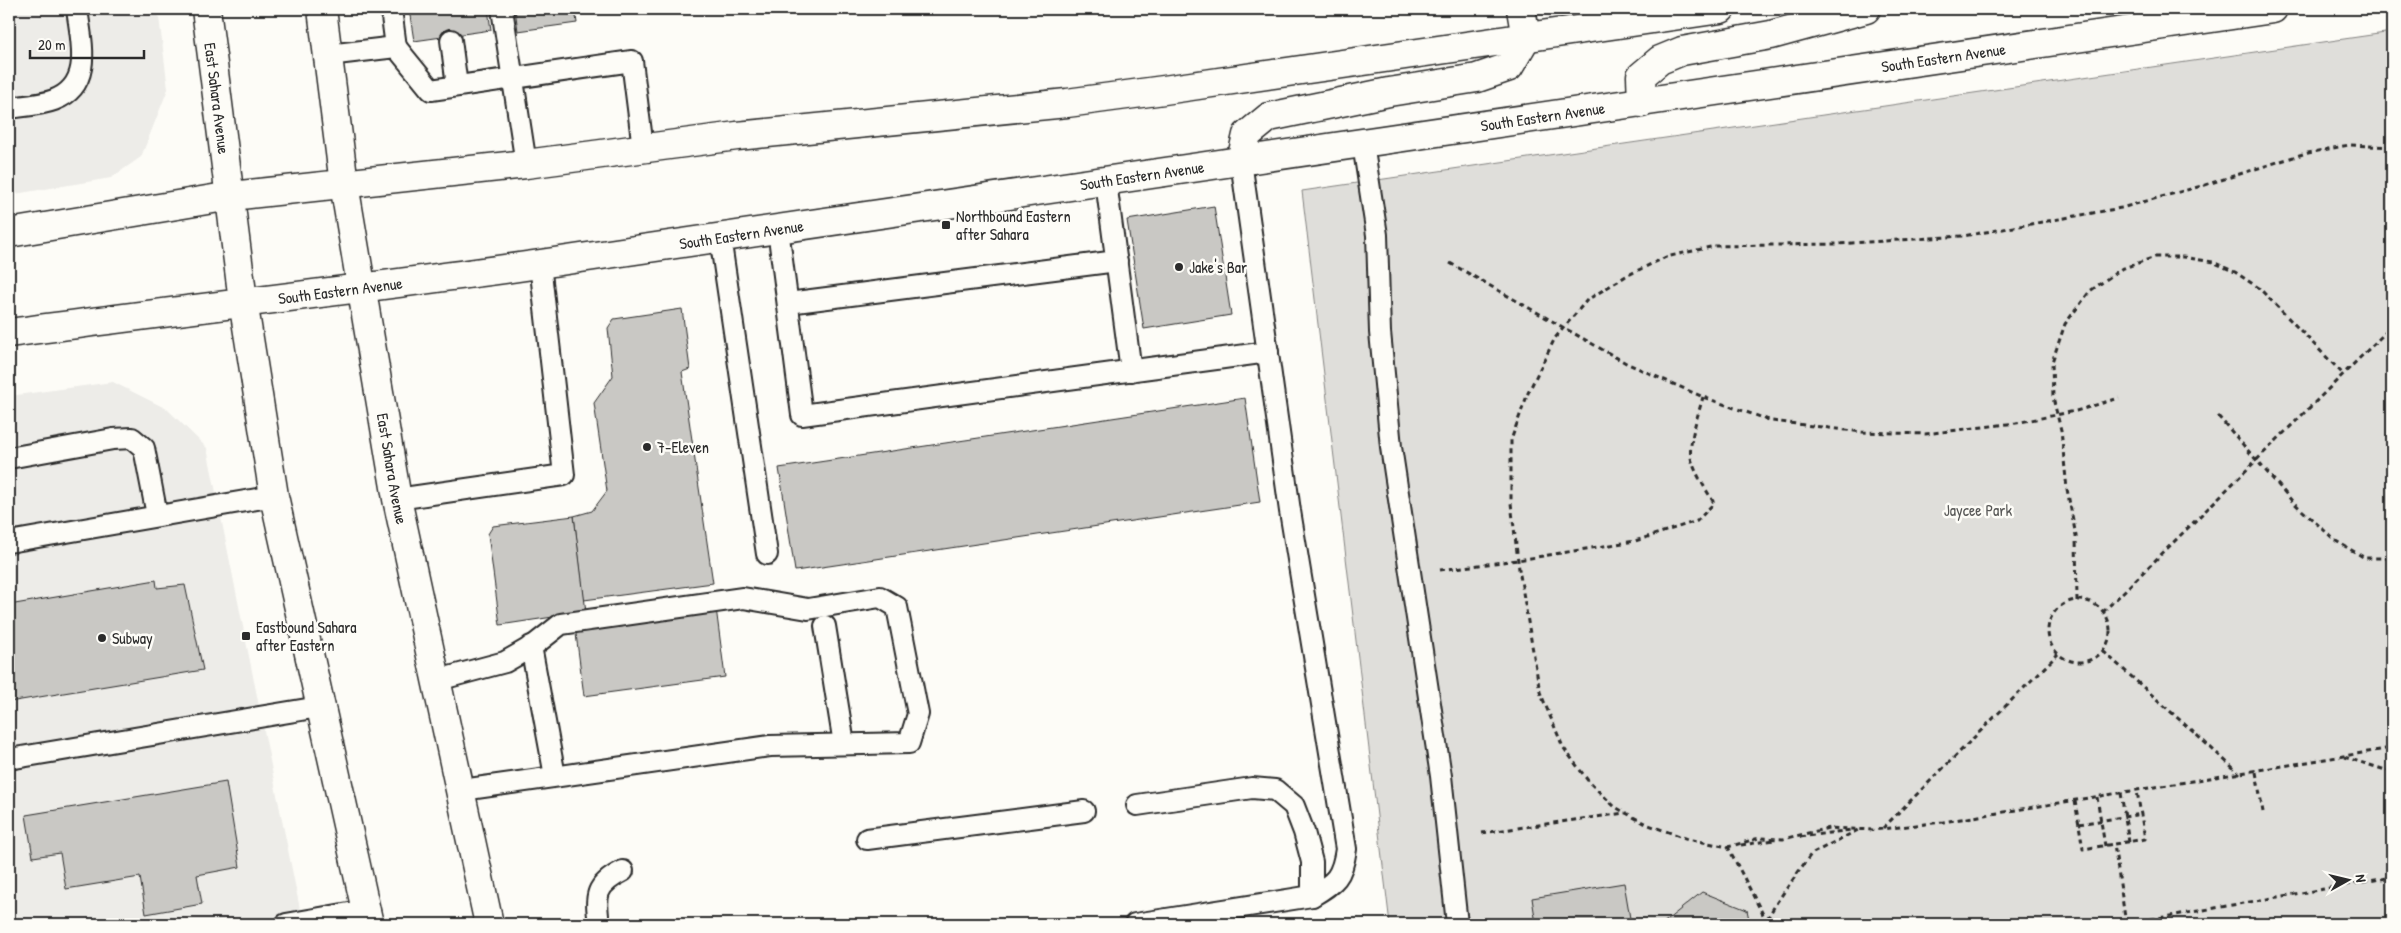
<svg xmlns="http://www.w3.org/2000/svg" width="2401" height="933" font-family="'Patrick Hand',sans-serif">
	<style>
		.built { fill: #edece8 }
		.green { fill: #dfdeda; stroke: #858482 }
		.building { fill: #c9c8c4; stroke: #2b2b2b }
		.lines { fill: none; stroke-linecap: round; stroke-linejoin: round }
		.service-casing { stroke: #2b2b2b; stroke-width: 24 }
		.minor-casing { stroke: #2b2b2b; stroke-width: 31 }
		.primary-casing { stroke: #2b2b2b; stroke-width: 31 }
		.path { stroke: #2b2b2b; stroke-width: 3; stroke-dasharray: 5 4; stroke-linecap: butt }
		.service { stroke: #fdfcf7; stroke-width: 20 }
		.minor { stroke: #fdfcf7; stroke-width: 28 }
		.primary { stroke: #fdfcf7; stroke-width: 28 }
		.poi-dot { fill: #2b2b2b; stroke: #fdfcf7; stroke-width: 2 }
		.labels { text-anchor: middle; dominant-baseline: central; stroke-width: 5; stroke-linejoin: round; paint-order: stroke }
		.street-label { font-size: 16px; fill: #2b2b2b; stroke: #fdfcf7 }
		.poi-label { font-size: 16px; fill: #2b2b2b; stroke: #fdfcf7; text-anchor: start }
		.park-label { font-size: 16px; fill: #585857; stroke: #fdfcf7 }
	</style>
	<rect width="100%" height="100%" fill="#fdfcf7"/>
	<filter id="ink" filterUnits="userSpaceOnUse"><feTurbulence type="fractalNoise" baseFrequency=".02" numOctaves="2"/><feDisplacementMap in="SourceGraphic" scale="10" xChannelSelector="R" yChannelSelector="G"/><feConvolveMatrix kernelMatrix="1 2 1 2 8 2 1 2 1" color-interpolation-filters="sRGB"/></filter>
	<g filter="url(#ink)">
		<!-- built -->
		<g class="built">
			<polygon points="9,9 158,9 168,89 141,157 111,178 9,195"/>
			<polygon points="113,382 167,409 207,448 303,924 9,924 9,396"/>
		</g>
		<!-- green -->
		<polygon class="green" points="2392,32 2392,924 1390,924 1302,191"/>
		<!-- building -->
		<g class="building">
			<polygon points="409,9 488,9 491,30 414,41"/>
			<polygon points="515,9 575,9 577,23 518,31"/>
			<polygon points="1214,206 1231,315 1144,329 1127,220"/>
			<polygon points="682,309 690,369 682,372 713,583 584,600 574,516 592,511 607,491 594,403 613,376 608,328 614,319"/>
			<polygon points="1245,398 1260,502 795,571 779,468"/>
			<polygon points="574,516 586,612 500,625 488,534 493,526"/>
			<polygon points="156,580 157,588 185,585 203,670 9,702 9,605"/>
			<polygon points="716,608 725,677 584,696 575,626"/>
			<polygon points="226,782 240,867 197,875 202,904 146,914 140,877 66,889 60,853 33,857 26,815"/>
			<polygon points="1624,883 1631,924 1536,924 1532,898"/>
			<polygon points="1702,892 1747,910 1750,924 1662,924"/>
		</g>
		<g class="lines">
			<!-- service casing -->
			<g class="service-casing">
				<g id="service">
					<polyline points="391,9 396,47"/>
					<polyline points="502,9 526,164"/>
					<polyline points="451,40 457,86"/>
					<polyline points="328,55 396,47 431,90 632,61 643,148"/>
					<path d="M9,108C23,106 41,105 54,100C94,85 81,41 77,9"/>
					<polyline points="1363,144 1377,235 1380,332 1391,447 1441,776 1457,924"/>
					<polyline points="1106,182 1131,371"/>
					<polyline points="778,229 802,415 1268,352"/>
					<polyline points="720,237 767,554"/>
					<polyline points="788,303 1117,261"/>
					<polyline points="9,458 113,439 132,438 144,448 157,515"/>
					<polyline points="397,499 564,475 540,264"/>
					<polyline points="9,542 274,496"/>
					<polyline points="825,626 844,744"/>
					<polyline points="531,646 555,776"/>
					<polyline points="438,680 505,662 533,646 561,624 743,598 808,609 880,597 897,607 918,714 909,743 770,746 462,790"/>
					<polyline points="9,759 319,707"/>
					<polyline points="1137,805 1252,788 1275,790 1294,806 1304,832 1312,862 1312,896"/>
					<polyline points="867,839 1084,811"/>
					<polyline points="286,924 366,910"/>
					<path d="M599,924C595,895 595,885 623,871"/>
					<path d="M1135,924L1312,896C1336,882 1342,877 1346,849L1290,511L1241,161"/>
				</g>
			</g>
			<!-- minor casing -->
			<g class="minor-casing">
				<polyline id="minor" points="1521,9 1526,38"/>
			</g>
			<!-- primary casing -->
			<g class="primary-casing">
				<g id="primary">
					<path id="s1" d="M206,9L243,301L274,496L369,924"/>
					<path id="s2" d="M322,9L344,184L397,499L489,924"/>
					<polyline points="1642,103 1641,76 1660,60 1682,51 1771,35 1866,9"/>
					<polyline points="1241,161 1247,135 1269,117 1389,92 1477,78 1509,67 1526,38"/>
					<polyline points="9,233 231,196 526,164 737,136 1067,103 1164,90 1721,9"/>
					<path id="s3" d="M9,333C186,309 363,289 540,264L2273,9"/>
				</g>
			</g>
			<!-- path -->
			<g class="path">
				<polyline points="2392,147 2349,145 2303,154 2205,185 2121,208 1963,236 1836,244 1715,246 1666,257 1626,276 1587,300 1555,338 1528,393 1511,440 1511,503 1519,569 1540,692 1563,747 1589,782 1615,807 1646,824 1688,839 1728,847 1759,838 1783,839 1829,828 1873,830 1943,822 2392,748"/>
				<polyline points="1450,263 1626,363 1703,397 1772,421 1862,432 1925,434 2016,423 2076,411 2119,398"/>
				<polyline points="2218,416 2293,502 2336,541 2365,558 2392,558"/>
				<path d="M1440,570L1518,560L1635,541L1697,521L1714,503C1706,489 1695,474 1691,458C1688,443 1699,412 1703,397"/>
				<circle cx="2079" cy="631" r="31"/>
				<polyline points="2077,601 2076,536 2067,489 2061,430 2053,398 2052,362 2065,324 2090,291 2121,269 2155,257 2183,257 2213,262 2235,272 2259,288 2343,374"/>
				<polyline points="2103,612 2392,326"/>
				<polyline points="2103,651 2240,774"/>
				<polyline points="2344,757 2392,772"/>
				<polyline points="2256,772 2263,812"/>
				<polyline points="2121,793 2129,842"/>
				<polyline points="2097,797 2105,846"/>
				<polyline points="2075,801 2083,849 2114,844"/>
				<polyline points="2079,824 2142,814"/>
				<polyline points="1883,828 2058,654"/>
				<polyline points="1482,833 1625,813"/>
				<polyline points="1800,837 1851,830"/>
				<polyline points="1741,845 1774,840"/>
				<polyline points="1729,847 1728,847 1768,924"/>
				<polyline points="1767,919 1777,902 1811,854 1858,830"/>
				<polyline points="2124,924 2392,877"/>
				<polyline points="2126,924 2114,844 2145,839 2137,791"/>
			</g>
			<!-- service -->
			<use href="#service" class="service"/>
			<!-- minor -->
			<use href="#minor" class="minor"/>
			<!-- primary -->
			<use href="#primary" class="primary"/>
		</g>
	</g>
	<!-- markers -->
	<g class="poi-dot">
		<rect x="941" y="220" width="10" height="10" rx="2.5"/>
		<circle cx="1179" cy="267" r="5"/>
		<circle cx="647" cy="447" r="5"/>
		<rect x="241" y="631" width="10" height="10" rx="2.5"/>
		<circle cx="102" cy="638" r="5"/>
	</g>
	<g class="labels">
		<!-- street labels -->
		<g class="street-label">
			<text stroke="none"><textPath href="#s3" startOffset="1954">South Eastern Avenue</textPath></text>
			<text stroke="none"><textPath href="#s1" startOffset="90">East Sahara Avenue</textPath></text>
			<text stroke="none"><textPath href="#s3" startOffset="1549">South Eastern Avenue</textPath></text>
			<text stroke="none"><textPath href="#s3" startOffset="1144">South Eastern Avenue</textPath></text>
			<text stroke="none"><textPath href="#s3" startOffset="739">South Eastern Avenue</textPath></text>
			<text stroke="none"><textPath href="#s3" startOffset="334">South Eastern Avenue</textPath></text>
			<text stroke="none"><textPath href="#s2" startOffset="465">East Sahara Avenue</textPath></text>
		</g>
		<!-- poi labels -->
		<g class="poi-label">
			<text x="956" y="216">Northbound Eastern<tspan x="956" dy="18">after Sahara</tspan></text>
			<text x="1189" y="267">Jake's Bar</text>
			<text x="657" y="447">7-Eleven</text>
			<text x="256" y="627">Eastbound Sahara<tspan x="256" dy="18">after Eastern</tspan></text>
			<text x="112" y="638">Subway</text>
		</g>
		<!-- park labels -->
		<g class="park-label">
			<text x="1978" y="510">Jaycee Park</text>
		</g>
	</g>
	<!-- margin -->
	<rect width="2401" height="933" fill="none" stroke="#fdfcf7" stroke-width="30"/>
	<rect x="15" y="15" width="2371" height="903" fill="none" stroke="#2b2b2b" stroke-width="2" filter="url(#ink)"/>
	<!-- north arrow -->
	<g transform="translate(2348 880) rotate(82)" stroke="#fdfcf7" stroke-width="4" paint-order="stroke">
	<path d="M0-4L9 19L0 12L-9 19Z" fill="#2b2b2b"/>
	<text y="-8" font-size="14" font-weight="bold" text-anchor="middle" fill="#2b2b2b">N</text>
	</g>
	<!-- scale -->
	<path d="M30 50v8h114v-8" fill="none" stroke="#2b2b2b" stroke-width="2.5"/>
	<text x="38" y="50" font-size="15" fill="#2b2b2b" stroke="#fdfcf7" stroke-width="4" paint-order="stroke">20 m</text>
</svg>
